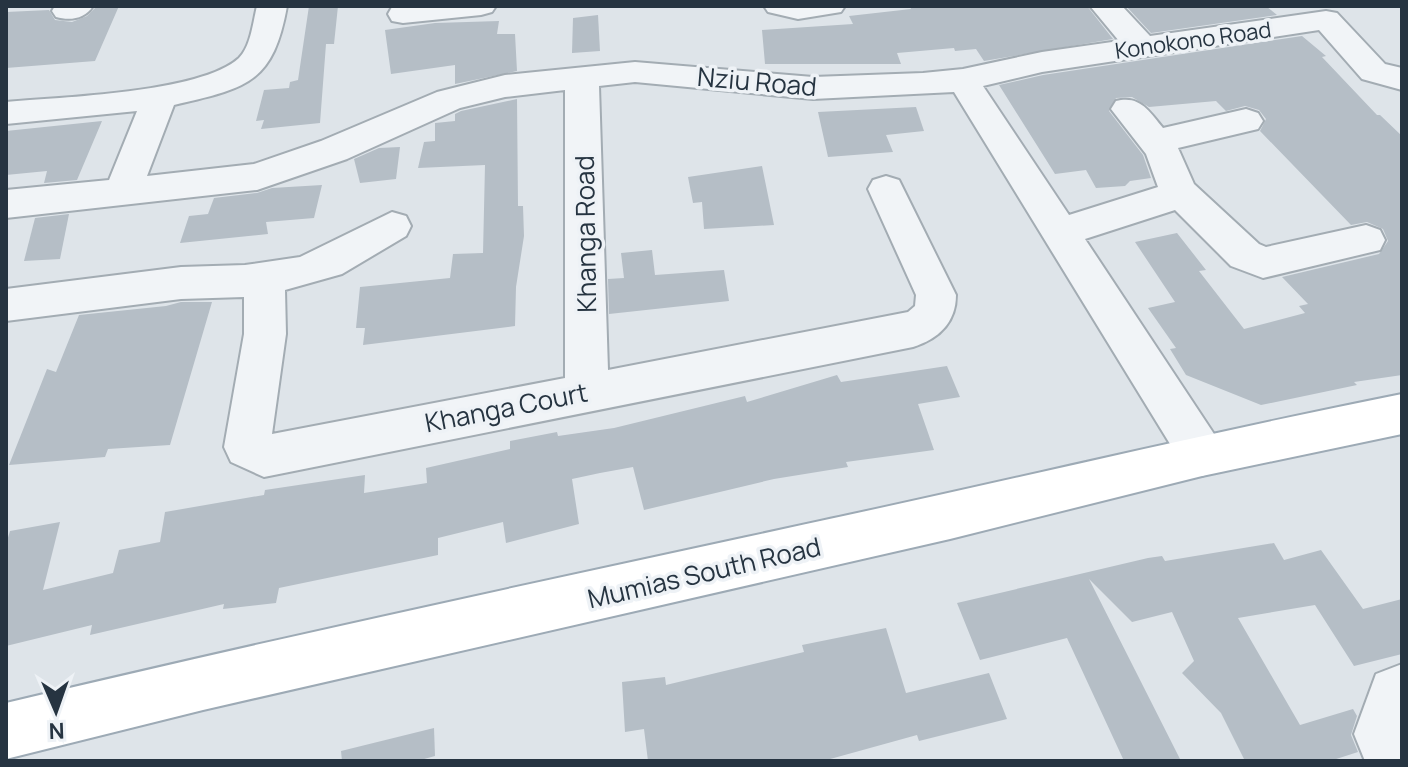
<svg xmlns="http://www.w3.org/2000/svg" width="1408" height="767" font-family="Manrope,sans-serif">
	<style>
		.building { fill: #b5bec6 }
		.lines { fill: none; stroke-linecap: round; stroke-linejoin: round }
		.minor-casing { stroke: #a3acb3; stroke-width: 4 }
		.major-casing { stroke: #9daab5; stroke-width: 4 }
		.minor { fill: #f1f4f7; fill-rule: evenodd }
		.major { fill: #fff; fill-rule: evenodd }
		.labels { text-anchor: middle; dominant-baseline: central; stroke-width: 7; stroke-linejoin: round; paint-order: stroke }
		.far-street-label { font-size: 22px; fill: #263441; stroke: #eef2f6 }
		.street-label { font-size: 26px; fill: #263441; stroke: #eef2f6 }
	</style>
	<rect width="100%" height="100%" fill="#dee4e9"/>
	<!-- building -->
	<g class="building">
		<polygon points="119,6 95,61 6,68 6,12 49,10 55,20 72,22 87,16 95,8"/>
		<polygon points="309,6 338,6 334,44 326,44 320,123 261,129 264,120 256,121 264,90 289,88 290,82 298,80"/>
		<polygon points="910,6 1087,6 1113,39 984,61 976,49 955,51 954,48 897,53 901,64 765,64 762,30 853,24 849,16 911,9"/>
		<polygon points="1126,6 1266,6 1277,15 1151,33"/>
		<polygon points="598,15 600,51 572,53 573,18"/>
		<polygon points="499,21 497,34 515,34 517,71 455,84 455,65 391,74 385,30 435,23"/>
		<polygon points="1302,36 1326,56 1322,57 1377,115 1380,115 1402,136 1402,375 1354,382 1357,385 1261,405 1186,375 1170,349 1176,348 1148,308 1175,302 1135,242 1177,233 1206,270 1199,271 1244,329 1305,313 1299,306 1308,304 1282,277 1379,254 1388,241 1383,229 1367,222 1351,225 1260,131 1266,119 1259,110 1245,106 1226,111 1216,101 1149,107 1132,97 1116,98 1109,111 1143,155 1151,178 1130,181 1125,186 1096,188 1086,170 1055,174 999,85 1043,75"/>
		<polygon points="517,99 518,206 523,206 524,236 516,287 515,326 363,345 365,328 356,328 360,287 450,278 453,254 483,253 485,165 418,168 424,142 435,141 435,123 455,121 455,114 461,111"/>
		<polygon points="916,107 924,131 886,135 893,152 828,157 818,112"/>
		<polygon points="102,121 77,180 44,183 47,171 6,175 6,131"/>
		<polygon points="400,147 396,179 360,183 354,159 379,148"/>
		<polygon points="762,166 774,225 704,229 702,202 693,203 688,177"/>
		<polygon points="322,185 314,218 266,222 268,234 180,243 189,216 208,214 214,198 257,193 272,188"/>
		<polygon points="69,214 60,259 24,261 35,218"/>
		<polygon points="652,250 655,275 724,270 729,301 609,314 608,279 624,278 621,253"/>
		<polygon points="181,302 212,302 170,445 108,449 105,457 9,465 47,369 56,372 79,315 166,306"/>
		<polygon points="947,366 960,397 918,404 934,450 846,462 848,467 774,479 644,510 633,467 600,473 572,479 579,524 506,543 503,522 438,538 438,555 279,588 276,603 223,609 224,604 90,635 92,625 6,646 6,544 10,531 60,522 43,590 113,573 119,550 160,542 165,512 264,495 265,490 365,475 364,493 427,483 426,468 510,449 510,441 557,432 558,436 614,428 745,396 747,402 837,375 841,382"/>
		<polygon points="1274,543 1284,560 1321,550 1363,609 1402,599 1402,654 1354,666 1315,605 1238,618 1300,725 1353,709 1357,716 1351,735 1358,752 1330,761 1245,761 1221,713 1182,673 1194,661 1172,612 1132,622 1089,579 1181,761 1124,761 1067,638 980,660 957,603 1148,558 1162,556 1165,561"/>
		<polygon points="886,628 906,693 989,673 1007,719 919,741 917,735 823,761 648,761 644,729 625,732 622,682 665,677 666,685 804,652 802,645"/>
		<polygon points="434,728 435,756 417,761 342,761 341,751"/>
	</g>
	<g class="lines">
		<!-- minor casing -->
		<g class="minor-casing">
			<g id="minor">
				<path d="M55,6H93C85,19 70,21 56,17L52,11Z"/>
				<path d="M257,6H287C273,85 245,88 174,105L147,176L254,164L321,141L437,92L505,75L635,62L813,77L923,73L963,69L1042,52L1119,41L1090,6H1122L1150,36L1326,11L1337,13L1385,64L1402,68V90L1362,79L1319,30L1042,72L983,86L1069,215L1158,187L1146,154L1111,109L1116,101C1140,95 1149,111 1163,128L1246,109L1258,113L1263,121L1258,129L1178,148L1194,184L1259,244L1266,247L1366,225L1380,230L1385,240L1380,250L1263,278L1231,266L1175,210L1085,239L1218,440L1225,455L1218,470L1202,476L1186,470L954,92L813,99L635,82L599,86L608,370L908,312L915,306L916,295L868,189L873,180L886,176L899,180L956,295C956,323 938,339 913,347L264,477L231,462L224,447L244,334V297L181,299L6,321V289L181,267L245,265L300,257L392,212L406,216L411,226L406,236L342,274L285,290L286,334L272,434L565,378V90L505,97L460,108L347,159L257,190L6,218V190L109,180L137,111L6,124V102C60,97 201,93 239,58C251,46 253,22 257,6Z"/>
				<polygon points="398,6 496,6 492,12 481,15 403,23 392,21 388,14 392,7"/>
				<polygon points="764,6 845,6 841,12 798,19 768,12"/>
				<polygon points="1402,664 1402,761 1365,761 1354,734 1376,674"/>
			</g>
		</g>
		<!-- major casing -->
		<g class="major-casing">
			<path id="major" d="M1402,394V434L1202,476L950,539L203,710L6,759V703C286,636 567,576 848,515C1032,475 1216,431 1402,394Z"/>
		</g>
		<!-- minor -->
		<use href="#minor" class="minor"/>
		<!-- major -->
		<use href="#major" class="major"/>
	</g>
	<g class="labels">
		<!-- far-street labels -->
		<g class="far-street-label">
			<text transform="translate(1193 40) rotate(-8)">Konokono Road</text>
		</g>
		<!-- street labels -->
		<g class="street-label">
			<text transform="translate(757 81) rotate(5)">Nziu Road</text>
			<text transform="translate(585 234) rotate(-91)">Khanga Road</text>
			<text transform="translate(506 407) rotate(-11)">Khanga Court</text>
			<text transform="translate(704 572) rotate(-13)">Mumias South Road</text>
		</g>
	</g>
	<!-- border -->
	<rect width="1408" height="767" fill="none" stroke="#263441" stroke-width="16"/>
	<!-- north arrow -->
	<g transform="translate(56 711) rotate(178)" stroke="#eef2f6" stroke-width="6" paint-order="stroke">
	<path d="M0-6L14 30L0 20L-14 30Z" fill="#263441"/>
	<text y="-12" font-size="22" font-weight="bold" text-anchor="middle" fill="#263441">N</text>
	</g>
</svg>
